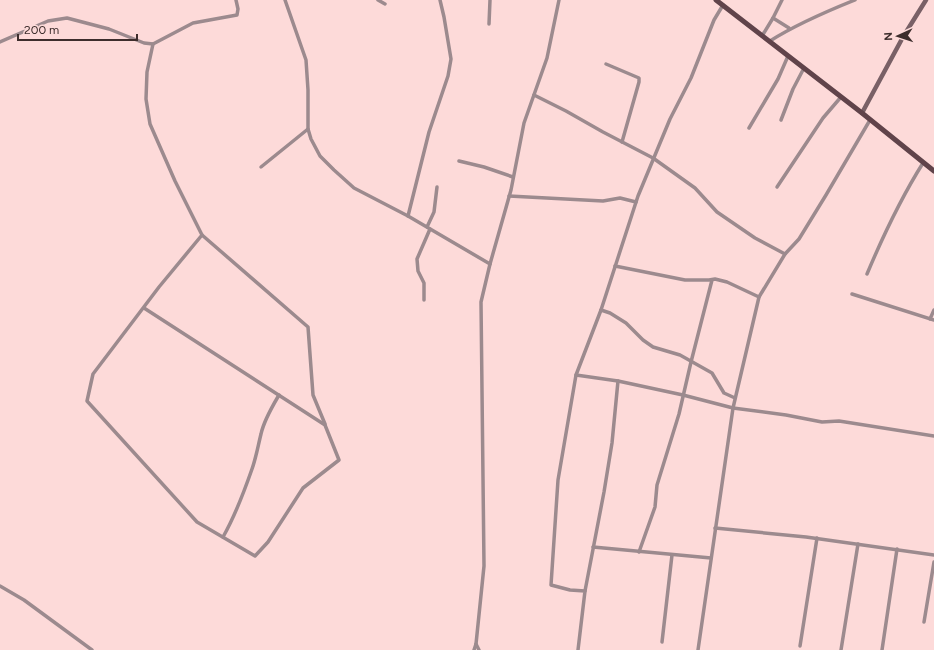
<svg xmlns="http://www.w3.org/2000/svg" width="934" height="650" font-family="Figtree,sans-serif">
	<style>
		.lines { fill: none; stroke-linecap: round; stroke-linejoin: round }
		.street { stroke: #9c8a8e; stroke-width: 3.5 }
		.secondary { stroke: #796066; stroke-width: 4.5 }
		.primary { stroke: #60434a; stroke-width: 5 }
	</style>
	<rect width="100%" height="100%" fill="#fddad9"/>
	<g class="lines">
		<!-- street -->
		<g class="street">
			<polyline points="285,0 306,60 308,90 308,129 311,139 320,156 334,170 354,188 408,216 490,264"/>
			<polyline points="378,0 385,4"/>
			<polyline points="773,18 789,28"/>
			<polyline points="489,24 490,0"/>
			<polyline points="762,36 773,18 782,0"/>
			<path d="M770,41C797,24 825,12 855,0"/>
			<polyline points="0,42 48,21 67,18 109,29 144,43 153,44 193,23 237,15 238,9 236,0"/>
			<polyline points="606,64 639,78 639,82 622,142"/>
			<polyline points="534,95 566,111 603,132 653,158 695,188 717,212 755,238 785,254"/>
			<polyline points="781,120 793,89 804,68"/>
			<polyline points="749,128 778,79 788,56"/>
			<polyline points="459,161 484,167 513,177"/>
			<polyline points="261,167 308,129"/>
			<polyline points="777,187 823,118 841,97"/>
			<polyline points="509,196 603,201 620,198 636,202"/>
			<polyline points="408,216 429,132 448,76 451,59 444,17 440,0"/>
			<polyline points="427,227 434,212 437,187"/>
			<polyline points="202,235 308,327 313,395 325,424"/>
			<polyline points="615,266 685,280 709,280 715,279 727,282 759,297"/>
			<path d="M867,274C883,236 901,198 923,163"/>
			<polyline points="852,294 934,320"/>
			<polyline points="424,300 424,283 418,271 417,259 430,229"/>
			<polyline points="144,308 325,425 339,460 303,488 268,542 255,556 197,522 87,401 93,374 159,287 202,235 175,181 150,124 146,99 147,72 153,44"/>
			<polyline points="601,310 610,313 626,323 643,340 653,347 680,355 712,373 724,393 735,398"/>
			<polyline points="930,319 934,310"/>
			<polyline points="576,375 618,381 683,395 733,408 786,415 822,422 839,421 934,436"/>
			<polyline points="715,528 806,537 934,555"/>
			<path d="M223,537C235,516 244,492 252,469C256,458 258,446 261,434C264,420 272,407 279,395"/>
			<polyline points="593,547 711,558"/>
			<polyline points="639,552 655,507 657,485 679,414 691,362 712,280"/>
			<polyline points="0,586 24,600 92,650"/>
			<polyline points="585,591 604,492 612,443 618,381"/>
			<polyline points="924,622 934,562"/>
			<polyline points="662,642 672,555"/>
			<polyline points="476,644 479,650"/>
			<polyline points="800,646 817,538"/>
			<polyline points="474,650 476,644 484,566 481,302 490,264 511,190 524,123 547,58 559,0"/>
			<polyline points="578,650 585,591 570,590 551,585 558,480 576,375 601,310 638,196 670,119 691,78 714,20 723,5"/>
			<polyline points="698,650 733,408 759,297 785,254 799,239 826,195 870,120"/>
			<polyline points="841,650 858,544"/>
			<polyline points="882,650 897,549"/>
		</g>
		<!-- secondary -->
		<polyline class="secondary" points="862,113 903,37 926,0"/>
		<!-- primary -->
		<polyline class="primary" points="716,0 862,113 934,171"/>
	</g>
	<!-- north arrow -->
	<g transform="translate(898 36) rotate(267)" stroke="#fddad9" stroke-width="3" paint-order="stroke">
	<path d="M0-3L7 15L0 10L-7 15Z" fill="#3d2d2c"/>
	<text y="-6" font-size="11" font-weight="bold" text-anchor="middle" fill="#3d2d2c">N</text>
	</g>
	<!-- scale -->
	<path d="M18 34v6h119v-6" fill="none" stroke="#3d2d2c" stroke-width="2"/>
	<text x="24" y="34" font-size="12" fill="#3d2d2c" stroke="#fddad9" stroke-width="3" paint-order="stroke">200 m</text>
</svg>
